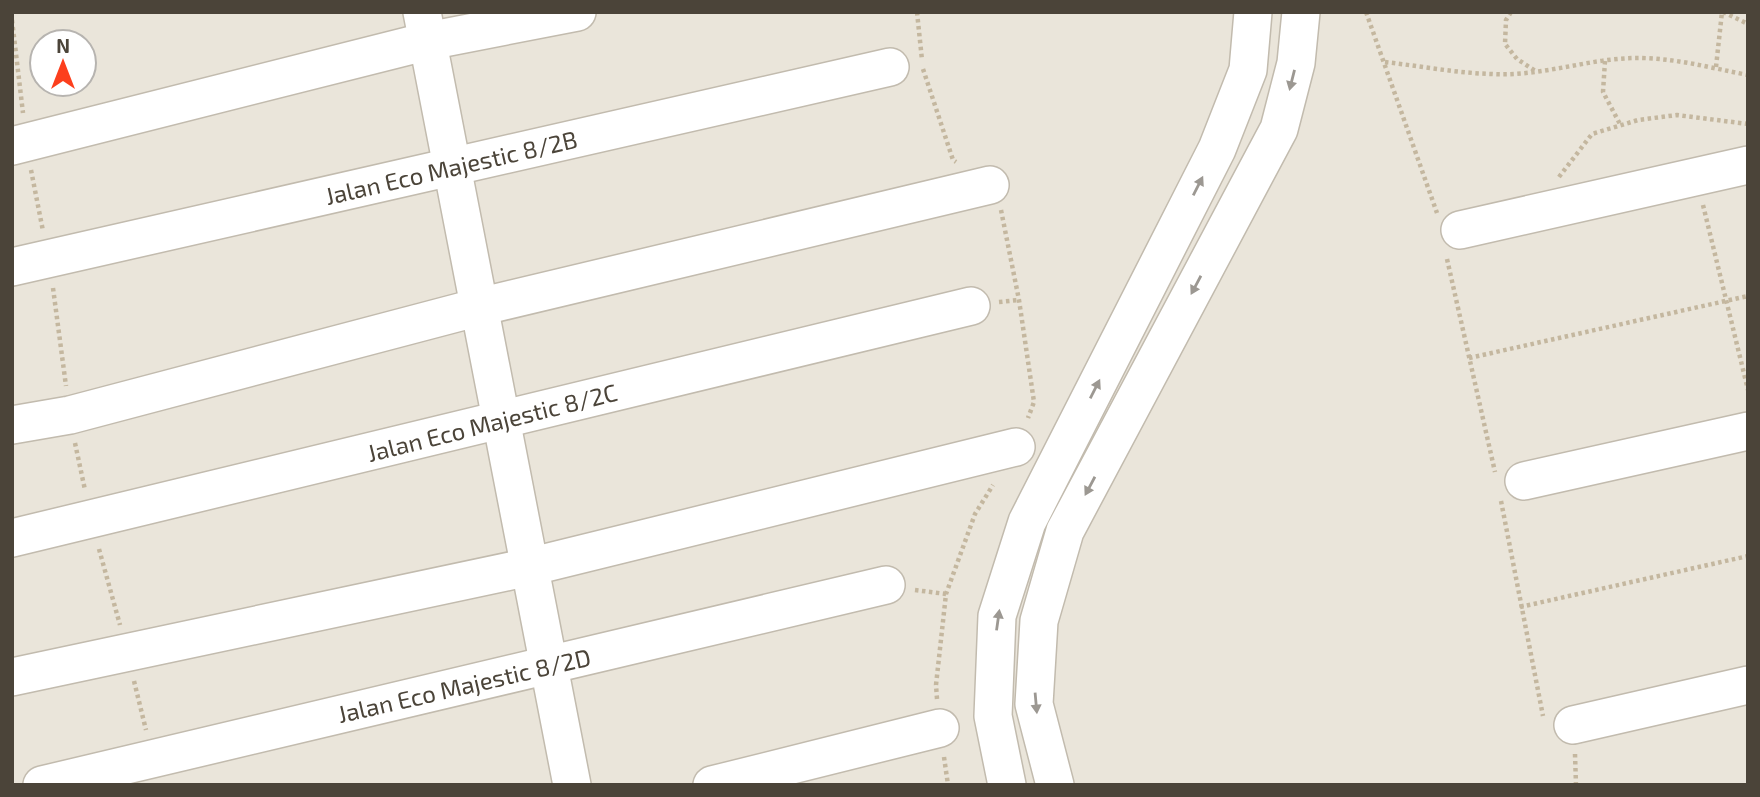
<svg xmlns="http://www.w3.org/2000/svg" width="1760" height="797" font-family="'Exo 2',sans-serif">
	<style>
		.residential { fill: #eae5da; fill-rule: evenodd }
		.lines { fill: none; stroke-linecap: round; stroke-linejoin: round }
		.minor-casing { stroke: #c2bbae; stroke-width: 40 }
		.path { stroke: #c4b79f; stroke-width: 4.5; stroke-dasharray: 3.5 3.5; stroke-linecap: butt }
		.minor { stroke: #fff; stroke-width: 37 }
		.oneway { fill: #9c9892 }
		.labels { text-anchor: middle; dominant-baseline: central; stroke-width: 6; stroke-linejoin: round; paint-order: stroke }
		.street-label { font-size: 24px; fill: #4b4439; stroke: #fff }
	</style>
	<rect width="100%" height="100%" fill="#f6f3ec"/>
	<!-- residential -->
	<path class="residential" d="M12,12H1748V785H12ZM42,42H84V84H42Z"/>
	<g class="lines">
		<!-- minor casing -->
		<g class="minor-casing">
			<g id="minor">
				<polyline points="422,12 572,785"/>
				<polyline points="12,146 428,41 577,12"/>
				<polyline points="1460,230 1748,165"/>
				<polyline points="12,267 890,67"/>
				<polyline points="12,425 70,415 479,307 990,185"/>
				<polyline points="1524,481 1748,431"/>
				<polyline points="12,538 971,306"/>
				<polyline points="12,677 529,567 1016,447"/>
				<polyline points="1573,725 1748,685"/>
				<polyline points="42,785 886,585"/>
				<polyline points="712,785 940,728"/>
				<polyline points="1007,785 993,716 997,616 1027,522 1217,149 1248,70 1253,12"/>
				<polyline points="1055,785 1034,704 1039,621 1065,531 1279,129 1296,63 1301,12"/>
			</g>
		</g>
		<!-- path -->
		<g class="path">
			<polyline points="917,12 922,60"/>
			<polyline points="1366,12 1437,213"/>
			<polyline points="1511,12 1506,20 1505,44 1517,59 1537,72"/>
			<polyline points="1723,12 1748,24"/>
			<polyline points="12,20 23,113"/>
			<polyline points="1605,61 1603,92 1621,126"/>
			<path d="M1385,62C1420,66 1456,73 1492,74C1543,77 1591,57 1642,58C1680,59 1711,68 1748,75"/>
			<polyline points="1716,67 1722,12"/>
			<polyline points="923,69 953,160 956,162"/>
			<polyline points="31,170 43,231"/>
			<polyline points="1559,177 1592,134 1638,120 1677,115 1748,124"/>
			<polyline points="1703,205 1748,390"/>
			<polyline points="1001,210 1019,300 1034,402 1028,418"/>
			<polyline points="1447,259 1495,472"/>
			<polyline points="53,288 66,386"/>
			<polyline points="999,302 1019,300"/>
			<polyline points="1469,358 1748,296"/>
			<polyline points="75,443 85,490"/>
			<polyline points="1501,501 1543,716"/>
			<polyline points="99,549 120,625"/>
			<polyline points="915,590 946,594"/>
			<polyline points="1520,607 1748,556"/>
			<polyline points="134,681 146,730"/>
			<polyline points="937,699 936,685 946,594 975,514 993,485"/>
			<polyline points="1575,754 1576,785"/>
			<polyline points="944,757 948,785"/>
		</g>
		<!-- minor -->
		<use href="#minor" class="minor"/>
	</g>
	<!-- one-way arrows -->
	<defs><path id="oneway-solid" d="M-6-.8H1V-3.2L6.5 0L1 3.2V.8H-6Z" transform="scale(1.75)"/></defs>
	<g class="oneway">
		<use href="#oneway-solid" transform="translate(1292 80) rotate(104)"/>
		<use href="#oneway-solid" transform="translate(1198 186) rotate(-63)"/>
		<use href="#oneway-solid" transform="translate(1196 285) rotate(118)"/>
		<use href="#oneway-solid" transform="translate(1095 389) rotate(-63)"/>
		<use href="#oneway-solid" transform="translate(1090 486) rotate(118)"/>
		<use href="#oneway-solid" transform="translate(998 620) rotate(-82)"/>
		<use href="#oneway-solid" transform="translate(1036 703) rotate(85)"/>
	</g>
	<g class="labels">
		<!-- street labels -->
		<g class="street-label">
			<text transform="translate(451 167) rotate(-13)">Jalan Eco Majestic 8/2B</text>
			<text transform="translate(492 422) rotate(-14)">Jalan Eco Majestic 8/2C</text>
			<text transform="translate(464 685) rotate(-13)">Jalan Eco Majestic 8/2D</text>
		</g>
	</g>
	<!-- border -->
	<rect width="1760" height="797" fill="none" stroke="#4b4439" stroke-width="28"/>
	<!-- north arrow -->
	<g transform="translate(63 63)"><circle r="33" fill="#ffffff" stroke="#b7b4b0" stroke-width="2"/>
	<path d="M0-5L12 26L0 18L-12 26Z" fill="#fc3f1d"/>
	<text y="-10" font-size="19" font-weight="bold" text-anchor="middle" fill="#4b4439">N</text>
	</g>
</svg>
